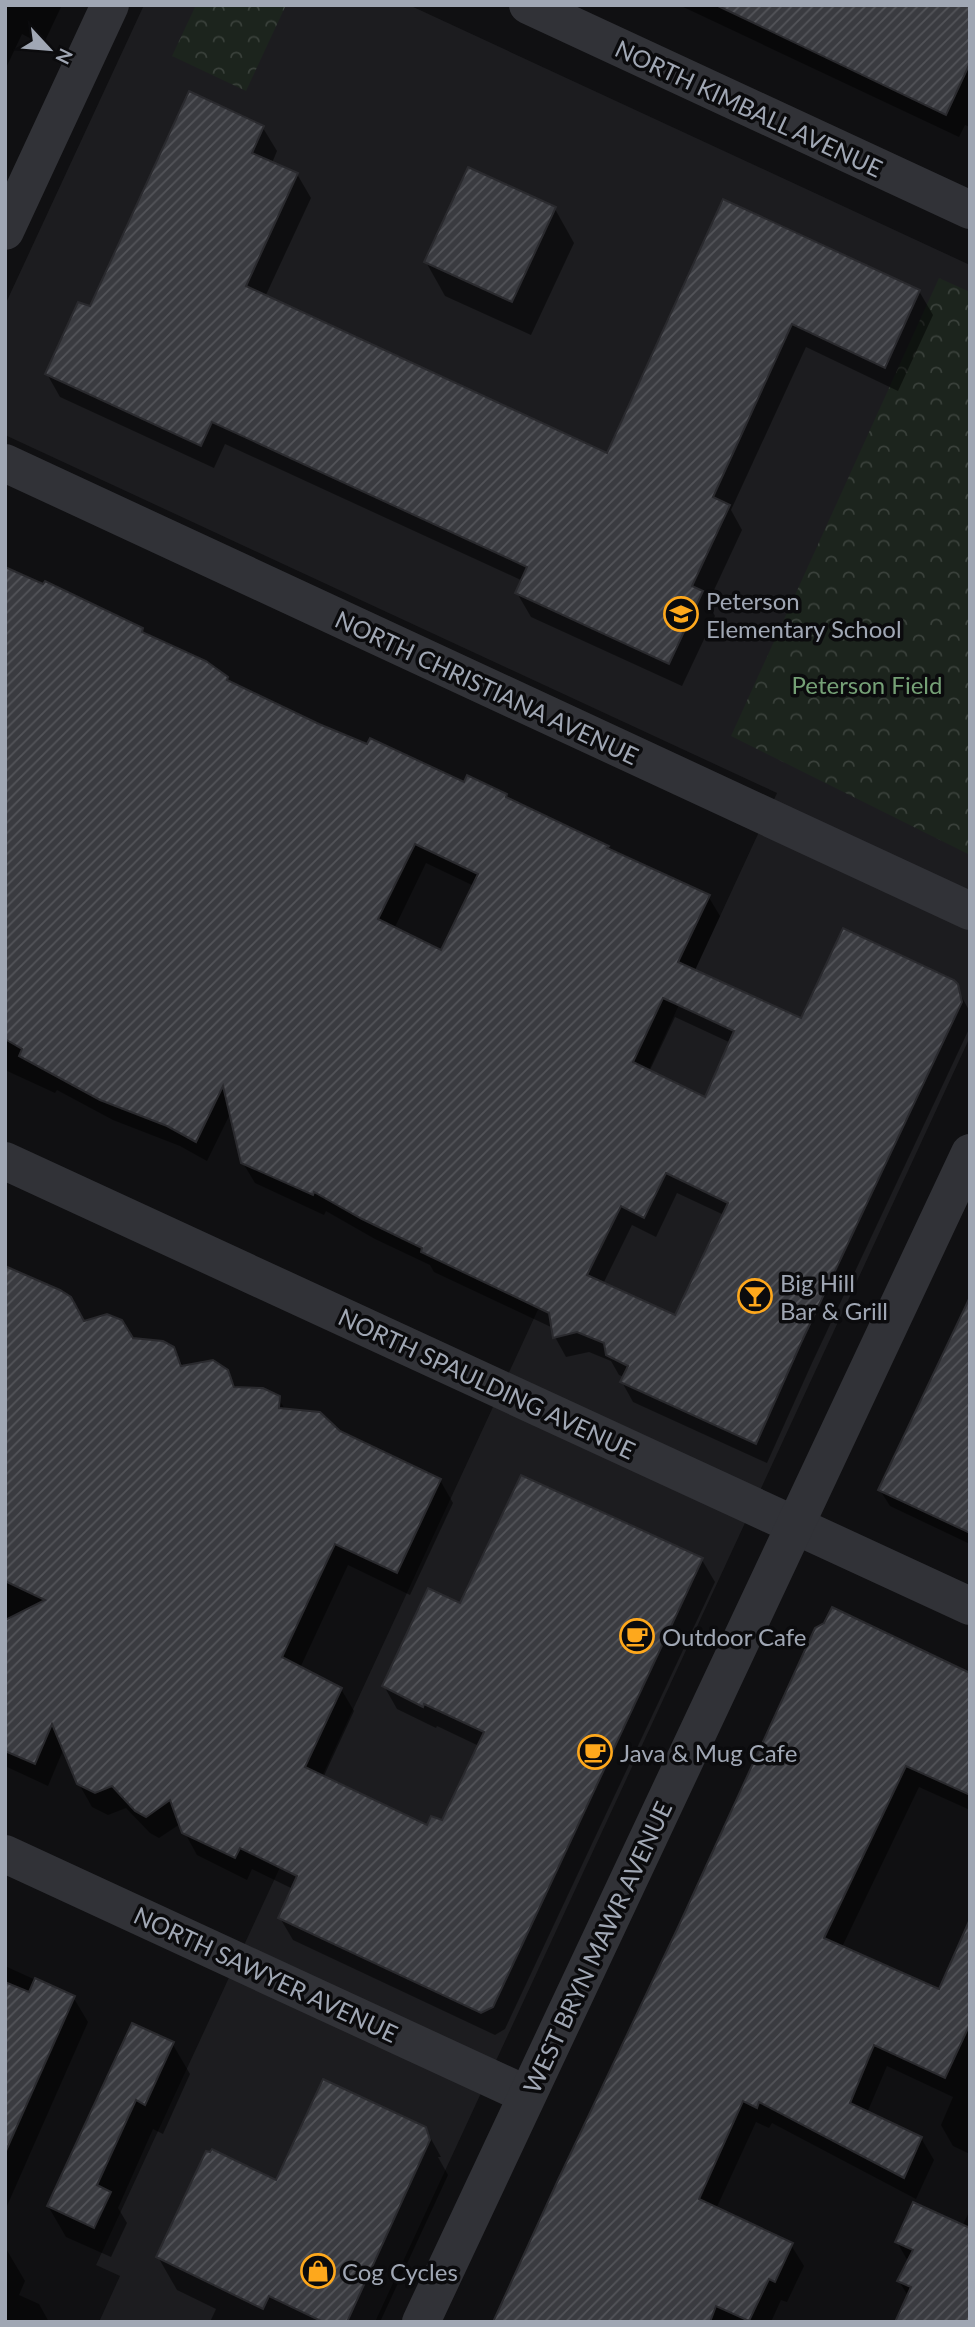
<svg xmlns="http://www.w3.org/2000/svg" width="975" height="2327" font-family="Lato,sans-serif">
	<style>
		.built { fill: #1c1c1f }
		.forest { fill: url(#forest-crowns) }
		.shadow { fill: #0007; fill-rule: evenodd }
		.building { fill: url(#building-hatch); stroke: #2a2a2e; stroke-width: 2; fill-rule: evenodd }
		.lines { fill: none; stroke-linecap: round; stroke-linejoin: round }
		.minor { stroke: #313237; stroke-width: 38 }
		.tertiary { stroke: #313237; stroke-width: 38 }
		.labels { text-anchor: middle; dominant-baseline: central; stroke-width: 7; stroke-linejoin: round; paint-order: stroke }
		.street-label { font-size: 24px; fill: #a0a7b4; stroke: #0b0b0d }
		.poi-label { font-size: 24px; fill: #a0a7b4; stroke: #0b0b0d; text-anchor: start }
		.park-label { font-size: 24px; fill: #75a076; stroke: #0b0b0d }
	</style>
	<defs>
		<pattern id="forest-crowns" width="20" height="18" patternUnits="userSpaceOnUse" patternTransform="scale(1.75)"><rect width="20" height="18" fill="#1c241d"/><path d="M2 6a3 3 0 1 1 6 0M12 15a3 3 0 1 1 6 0" fill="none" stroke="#3a413b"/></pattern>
		<pattern id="building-hatch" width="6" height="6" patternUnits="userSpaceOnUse" patternTransform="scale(1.75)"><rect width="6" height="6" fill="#3a3b40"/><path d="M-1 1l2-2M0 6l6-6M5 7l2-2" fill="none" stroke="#535459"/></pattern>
	</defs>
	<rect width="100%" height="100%" fill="#101012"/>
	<!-- built -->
	<polygon class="built" points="144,5 409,5 970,265 970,1037 375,2322 99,2322 120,2276 96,2265 777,793 5,435 5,305"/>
	<!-- forest -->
	<g class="forest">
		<polygon points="196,5 286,5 246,91 172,56"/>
		<polygon points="939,278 970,292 970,855 731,736"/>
	</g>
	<!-- shadow -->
	<g class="shadow">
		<polygon points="5,5 62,5 43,45 22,34 5,70"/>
		<polygon points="679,5 970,5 970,127 965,125 959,137"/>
		<polygon points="263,128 277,151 272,163 297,174 311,198 265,297 608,455 724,201 919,291 933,315 898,391 806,347 731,510 742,530 708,603 715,616 682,686 531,617 517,593 523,581 225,444 214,468 60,397 47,374 90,308"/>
		<polygon points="555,209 574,243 531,335 445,296 426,262"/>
		<path d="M5,569L142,630L145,636L228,682L318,725L465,784L506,796L508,800L607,847L610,851L708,896L720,916L694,972L802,1021L953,981L970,1012V1027L812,1363L767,1463L633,1402L622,1382L624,1377L619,1375L611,1361L589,1352L566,1357L555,1337L553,1328L434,1272L430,1265L375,1239L326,1211L324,1215L255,1183L243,1163L231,1112L207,1161L180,1146L113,1120L57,1090L55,1093L5,1070ZM426,863L474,886L442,952L394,929ZM675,1017L731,1043L706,1099L649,1072ZM677,1193L724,1215L676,1317L603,1284L632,1225L656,1237Z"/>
		<polygon points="5,1267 84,1323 132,1340 173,1349 184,1367 227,1371 237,1389 278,1398 286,1411 339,1432 440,1480 453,1503 410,1595 348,1565 300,1668 341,1689 354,1711 323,1778 428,1827 442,1823 479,1746 437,1726 436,1728 397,1709 384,1686 460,1605 702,1560 715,1582 505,2029 495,2035 293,1940 280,1918 293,1889 252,1869 247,1880 197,1855 180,1824 159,1838 150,1833 126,1808 108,1815 92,1807 79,1784 64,1748 48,1786 5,1766"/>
		<polygon points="970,1301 970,1544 890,1506 880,1490"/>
		<polygon points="970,1675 970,1810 919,1787 842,1947 939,1991 970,1929 970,2154 953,2146 941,2125 953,2097 887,2066 867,2113 921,2138 934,2160 916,2199 772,2123 769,2128 756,2122 716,2209 791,2245 804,2266 787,2302 781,2300 771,2322 493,2322"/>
		<polygon points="5,1966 73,1997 88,2022 7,2206"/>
		<polygon points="172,2043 190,2074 163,2134 153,2129 118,2208 127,2223 111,2257 66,2237 48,2206"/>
		<polygon points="425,2128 441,2157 438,2157 448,2175 380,2322 210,2322 216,2309 177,2290 158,2257 277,2182"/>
		<polygon points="970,2210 970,2322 908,2296 899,2281 909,2263 897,2242 962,2227"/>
		<polygon points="5,2247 25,2281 19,2295 39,2304 49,2322 5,2322"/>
	</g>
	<!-- building -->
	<g class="building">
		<polygon points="716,5 970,5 970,63 946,115"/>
		<polygon points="189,91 264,126 252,153 298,173 246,286 607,453 723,199 920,290 885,368 792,324 713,497 730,505 692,586 703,591 669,664 515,593 527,567 212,422 201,446 45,374 78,302 90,306"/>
		<polygon points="468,167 556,207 512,302 424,262"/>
		<path d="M5,567L43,584L45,581L143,628L142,632L206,661L228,677L227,680L319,724L367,744L370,738L464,782L467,775L507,794L506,797L609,846L607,848L710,895L678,962L801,1018L843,928L954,980L958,984L962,1002L801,1343L756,1444L620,1382L628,1366L606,1355L604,1343L577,1332L553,1338L549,1313L421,1252L422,1248L362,1219L314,1192L313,1195L241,1163L223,1086L196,1142L167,1126L100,1100L19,1056L22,1049L5,1039ZM415,844L478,874L441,950L378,919ZM663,998L734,1031L705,1097L633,1062ZM666,1173L728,1203L675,1315L587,1275L621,1206L644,1218Z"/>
		<polygon points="5,1266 60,1290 71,1297 84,1321 107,1314 122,1320 133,1338 163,1341 174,1347 181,1366 213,1360 228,1370 234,1387 263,1388 280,1396 279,1408 320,1412 340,1431 441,1479 397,1573 335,1544 282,1657 342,1688 305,1767 427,1825 431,1816 442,1820 484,1732 424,1704 423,1707 382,1686 428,1588 460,1603 521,1475 703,1558 493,2007 481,2013 278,1918 297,1876 240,1848 235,1858 182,1833 170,1800 146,1817 135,1811 112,1786 95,1793 77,1784 52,1724 35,1764 5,1751 5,1620 45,1600 5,1581"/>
		<polygon points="970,1297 970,1533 878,1490"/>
		<polygon points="832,1607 970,1673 970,1795 906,1766 824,1938 939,1989 970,1919 970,2024 945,2078 874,2045 850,2103 922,2137 904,2178 759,2102 757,2108 743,2101 699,2199 793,2243 775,2282 769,2279 749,2321 716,2306 710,2322 493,2322 558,2180 680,1923 815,1628 824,1623"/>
		<polygon points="35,1978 75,1996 5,2153 5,1982 29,1992"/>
		<polygon points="132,2023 174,2042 145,2105 136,2100 97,2185 111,2192 94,2228 47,2206"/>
		<polygon points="323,2079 426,2127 430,2140 347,2322 323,2322 269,2296 263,2309 156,2257 206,2151 210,2152 212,2149 276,2180"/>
		<polygon points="913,2202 970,2228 970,2322 895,2322 911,2287 897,2281 913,2250 895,2242"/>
	</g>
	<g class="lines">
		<!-- minor -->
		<g class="minor">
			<polyline points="5,231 110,5"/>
			<polyline points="5,463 970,911"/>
			<polyline points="5,1161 970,1606"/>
			<polyline points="5,1854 527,2095"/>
		</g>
		<!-- tertiary -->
		<g class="tertiary">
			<polyline points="528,5 970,210"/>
			<polyline points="421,2322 970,1153"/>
		</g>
	</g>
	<!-- icons -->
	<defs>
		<g id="school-ring" transform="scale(1.75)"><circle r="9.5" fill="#0b0b0d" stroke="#fea81c" stroke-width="1.5"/><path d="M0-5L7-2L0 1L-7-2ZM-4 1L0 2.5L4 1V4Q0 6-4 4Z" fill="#fea81c"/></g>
		<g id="bar-ring" transform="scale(1.75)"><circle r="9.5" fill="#0b0b0d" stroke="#fea81c" stroke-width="1.5"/><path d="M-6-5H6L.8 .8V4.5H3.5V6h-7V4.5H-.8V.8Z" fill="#fea81c"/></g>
		<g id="cafe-ring" transform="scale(1.75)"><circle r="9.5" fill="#0b0b0d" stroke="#fea81c" stroke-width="1.5"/><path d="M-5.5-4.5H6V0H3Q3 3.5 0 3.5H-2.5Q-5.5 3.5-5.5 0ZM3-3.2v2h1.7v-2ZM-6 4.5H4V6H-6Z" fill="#fea81c"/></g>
		<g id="shop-ring" transform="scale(1.75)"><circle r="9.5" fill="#0b0b0d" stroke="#fea81c" stroke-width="1.5"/><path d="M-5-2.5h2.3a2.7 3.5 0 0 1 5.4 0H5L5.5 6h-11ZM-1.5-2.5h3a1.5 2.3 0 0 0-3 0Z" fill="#fea81c"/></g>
	</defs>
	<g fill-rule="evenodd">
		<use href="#school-ring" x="681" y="614"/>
		<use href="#bar-ring" x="755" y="1296"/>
		<use href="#cafe-ring" x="637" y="1636"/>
		<use href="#cafe-ring" x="595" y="1752"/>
		<use href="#shop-ring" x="318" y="2271"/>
	</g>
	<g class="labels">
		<!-- street labels -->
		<g class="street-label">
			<text transform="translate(749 108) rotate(25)">NORTH KIMBALL AVENUE</text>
			<text transform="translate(487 687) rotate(25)">NORTH CHRISTIANA AVENUE</text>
			<text transform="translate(487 1383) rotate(25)">NORTH SPAULDING AVENUE</text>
			<text transform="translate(597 1947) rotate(-65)">WEST BRYN MAWR AVENUE</text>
			<text transform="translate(266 1974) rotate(25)">NORTH SAWYER AVENUE</text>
		</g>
		<!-- poi labels -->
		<g class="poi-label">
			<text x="706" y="600">Peterson<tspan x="706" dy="28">Elementary School</tspan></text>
			<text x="780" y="1282">Big Hill<tspan x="780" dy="28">Bar &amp; Grill</tspan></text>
			<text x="662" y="1636">Outdoor Cafe</text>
			<text x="620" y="1752">Java &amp; Mug Cafe</text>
			<text x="342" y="2271">Cog Cycles</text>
		</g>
		<!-- park labels -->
		<g class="park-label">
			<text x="867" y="684">Peterson Field</text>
		</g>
	</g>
	<!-- border -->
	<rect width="975" height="2327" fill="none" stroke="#a0a7b4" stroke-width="14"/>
	<!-- north arrow -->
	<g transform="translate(49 49) rotate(116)" stroke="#0b0b0d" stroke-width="5" paint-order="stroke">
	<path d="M0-5L12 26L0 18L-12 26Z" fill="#a0a7b4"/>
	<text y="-10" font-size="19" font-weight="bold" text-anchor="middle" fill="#a0a7b4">N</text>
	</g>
</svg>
